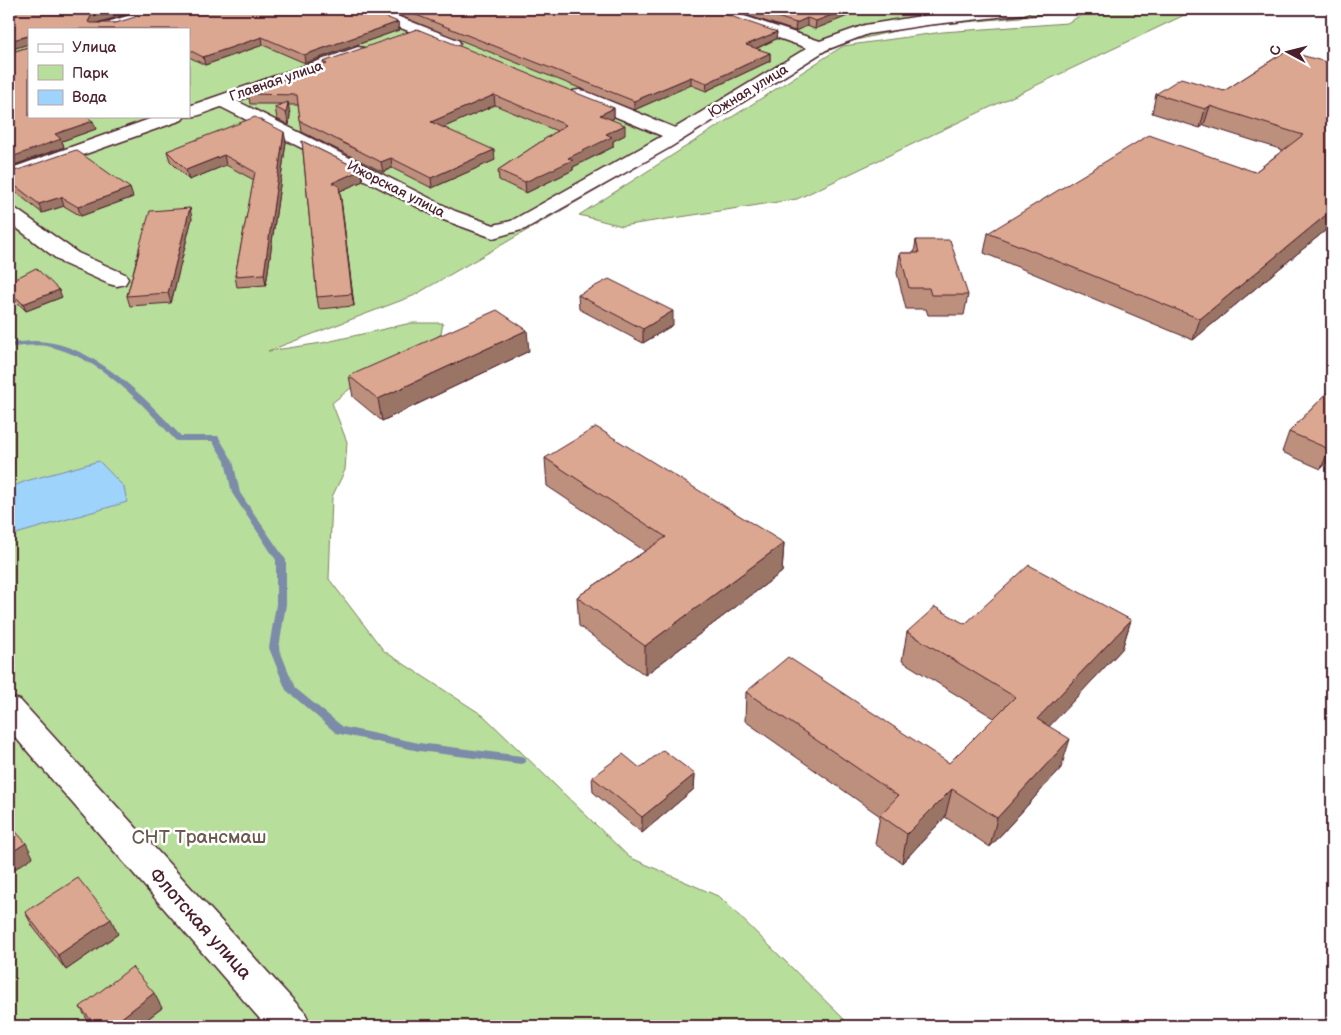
<svg xmlns="http://www.w3.org/2000/svg" width="1341" height="1035" font-family="'Balsamiq Sans',sans-serif">
	<style>
		.green { fill: #b7de9a; stroke: #807e62; fill-rule: evenodd }
		.water { fill: #9ed3fc; stroke: #7c8ba8 }
		.lines { fill: none; stroke-linecap: round; stroke-linejoin: round }
		.stream { fill: #7c8ba8; fill-rule: evenodd }
		.minor-casing { stroke: #4a1f2b; stroke-width: 3 }
		.minor { fill: #fff; fill-rule: evenodd }
		.wall { fill: #bd907d; stroke: #4a1f2b }
		.shaded-wall { fill: #9a7566; stroke: #4a1f2b }
		.building { fill: #dca791; stroke: #4a1f2b }
		.labels { text-anchor: middle; dominant-baseline: central; stroke-width: 5; stroke-linejoin: round; paint-order: stroke }
		.far-street-label { font-size: 14px; fill: #4a1f2b; stroke: #fff }
		.near-park-label { font-size: 19px; fill: #6b584c; stroke: #fff }
		.near-street-label { font-size: 19px; fill: #4a1f2b; stroke: #fff }
	</style>
	<rect width="100%" height="100%" fill="#fff"/>
	<filter id="ink" filterUnits="userSpaceOnUse"><feTurbulence type="fractalNoise" baseFrequency=".02" numOctaves="2"/><feDisplacementMap in="SourceGraphic" scale="10" xChannelSelector="R" yChannelSelector="G"/><feConvolveMatrix kernelMatrix="1 2 1 2 8 2 1 2 1" color-interpolation-filters="sRGB"/></filter>
	<g filter="url(#ink)">
		<!-- green -->
		<g class="green">
			<path d="M9,9H1062L1053,14L912,27L852,41L825,52L682,141L413,296L268,351L322,343L411,323H443L441,334L409,355L375,369L332,403L347,442L345,470L332,497L329,579L384,651L484,716L629,857L720,897L851,1026H9ZM29,29H189V116H29Z"/>
			<polygon points="1092,9 1197,9 797,199 622,226 579,215 843,46 943,32 1067,23"/>
		</g>
		<!-- water -->
		<polygon class="water" points="99,461 124,487 127,502 9,536 9,488 26,481"/>
		<g class="lines">
			<!-- stream -->
			<path class="stream" d="M33,341C90,340 145,397 181,436H218L233,461L240,493L286,560V604L279,648L295,688L343,727L419,743L521,756L525,757L526,760L525,763L521,764L419,751L340,734L336,733L286,690L269,648L276,604V560L232,493L225,461L212,441H176C142,403 100,357 47,346C35,344 21,347 9,347V343Z"/>
			<!-- minor casing -->
			<g class="minor-casing">
				<g id="minor">
					<polygon points="151,9 175,9 172,12 118,29 92,29 94,26"/>
					<polygon points="358,9 379,9 458,40 460,43 458,46 446,46 361,12"/>
					<path d="M700,9H723L820,41L865,25L927,15L985,9H1032L1029,12L1024,14L927,25L868,34L826,50L669,148L525,229L493,238L441,219L221,107C211,110 196,119 185,116L182,120L9,181V169L158,116H189V106L358,47L364,48L366,52L364,56L237,101L455,211L494,225L511,221L662,136L573,99L570,95L573,91L579,90L585,91L675,128L807,48L703,12Z"/>
					<polygon points="9,207 16,209 78,253 125,274 128,279 125,284 117,286 109,284 62,263 9,222"/>
					<polygon points="9,697 20,700 305,1013 311,1026 266,1026 9,730"/>
				</g>
			</g>
			<!-- minor -->
			<use href="#minor" class="minor"/>
		</g>
		<!-- wall -->
		<g class="wall">
			<polygon points="9,9 142,10 97,23 116,23 162,13 398,22 399,30 305,63 263,45 205,65 189,57 189,29 29,29 29,116 96,129 62,141 64,147 9,167 9,53 28,47 28,44 9,50"/>
			<polygon points="383,9 600,9 608,12 777,32 776,39 756,49 770,53 770,61 706,91 691,85 634,110"/>
			<polygon points="728,9 865,9 815,29 807,26 795,31"/>
			<polygon points="1286,51 1332,225 1193,340 984,253 988,233 1255,172 1283,150 1204,125 1200,128 1152,113 1156,94 1224,91"/>
			<polygon points="323,62 614,108 614,118 612,119 625,135 613,141 613,147 573,167 573,170 526,193 499,180 498,170 557,131 495,105 444,127 495,160 432,188 392,168 383,172 302,132 298,105 288,105 290,114 289,125 277,119 275,107 281,104 250,104 248,92 323,65"/>
			<polygon points="302,141 361,170 363,181 340,191 354,306 319,309 317,297"/>
			<polygon points="286,142 266,285 237,287 235,276 254,180 226,165 189,180 170,161 167,151"/>
			<polygon points="9,173 133,197 81,216 64,206 42,213 9,187"/>
			<polygon points="192,218 171,303 130,306 127,296 139,250 139,248"/>
			<polygon points="916,240 968,295 964,315 928,315 926,309 906,309 897,273 900,253 914,253"/>
			<polygon points="9,282 62,297 26,311 9,294"/>
			<polygon points="578,295 673,325 643,343 579,309"/>
			<polygon points="529,351 382,421 353,397 349,376"/>
			<polygon points="1332,388 1332,457 1321,469 1282,452 1289,432"/>
			<polygon points="545,458 784,543 782,572 645,675 579,626 577,597 645,551 547,486"/>
			<polygon points="1131,620 1122,649 1049,726 1061,768 990,847 945,817 902,863 875,844 880,816 745,721 746,692 949,763 994,718 902,661 907,632 965,624"/>
			<polygon points="640,768 695,774 694,789 642,833 593,792 592,777"/>
			<polygon points="25,912 118,934 66,970 33,927"/>
			<polygon points="80,1007 162,1008 138,1026 92,1026 88,1021"/>
		</g>
		<!-- shaded-wall -->
		<g class="shaded-wall">
			<polygon points="118,9 141,9 142,10 93,24 90,29 88,22 91,16"/>
			<polygon points="847,9 865,9 815,29 816,21"/>
			<polygon points="807,18 807,26 795,31 796,23"/>
			<polygon points="398,22 399,30 305,63 304,55"/>
			<polygon points="777,32 776,39 746,53 746,45"/>
			<polygon points="28,36 29,44 9,50 9,41"/>
			<polygon points="262,37 263,45 205,65 203,57"/>
			<polygon points="770,53 770,61 706,91 707,83"/>
			<polygon points="691,77 691,85 634,110 634,101"/>
			<polygon points="494,95 495,105 433,132 431,122"/>
			<polygon points="288,102 290,114 289,125 286,113"/>
			<polygon points="1210,106 1204,125 1200,128 1205,109"/>
			<polygon points="614,108 614,118 601,125 600,115"/>
			<polygon points="93,121 96,129 62,141 64,147 9,167 9,158 55,134"/>
			<polygon points="625,125 625,135 613,141 613,147 573,167 573,170 526,193 525,182 568,158 606,134"/>
			<polygon points="284,132 286,142 266,285 264,274"/>
			<polygon points="494,150 495,160 432,188 431,178"/>
			<polygon points="224,155 226,165 189,180 186,170"/>
			<polygon points="391,158 392,168 383,172 381,162"/>
			<polygon points="361,170 363,181 340,191 354,306 332,183"/>
			<polygon points="130,188 133,197 81,216 78,207"/>
			<polygon points="61,197 64,206 42,213 39,204"/>
			<polygon points="190,208 192,218 171,303 168,293"/>
			<polygon points="1332,210 1332,225 1193,340 1200,319"/>
			<polygon points="59,290 62,297 26,311 23,304"/>
			<polygon points="673,311 673,325 643,343 643,329"/>
			<polygon points="527,330 529,351 382,421 378,399"/>
			<polygon points="1332,446 1332,457 1321,469 1329,449"/>
			<polygon points="784,543 782,572 645,675 645,646"/>
			<polygon points="1131,620 1122,649 1029,748 1037,719"/>
			<polygon points="1070,739 1061,768 990,847 997,818"/>
			<polygon points="695,774 694,789 642,833 642,817"/>
			<polygon points="952,789 945,817 902,863 907,834"/>
			<polygon points="26,843 33,857 9,873 9,854"/>
			<polygon points="111,919 118,934 66,970 58,955"/>
			<polygon points="154,993 162,1008 138,1026 111,1026"/>
		</g>
		<!-- building -->
		<g class="building">
			<polygon points="9,9 118,9 91,16 88,22 90,23 116,23 157,10 162,13 175,9 366,9 398,22 304,55 262,37 203,57 189,50 189,29 29,29 29,116 85,116 93,121 55,134 61,139 9,158 9,138 11,137 9,136 9,53 28,47 28,36 9,41"/>
			<polygon points="401,9 600,9 608,12 616,9 710,9 777,32 746,45 770,53 707,83 691,77 634,101"/>
			<polygon points="752,9 847,9 816,21 807,18 796,23"/>
			<polygon points="417,29 614,108 600,115 625,125 606,134 612,137 568,158 573,160 525,182 498,170 566,125 494,95 431,122 494,150 431,178 391,158 381,162 300,121 297,95 248,94 248,92 327,64 323,62"/>
			<polygon points="1286,51 1330,63 1332,61 1332,210 1200,319 988,233 1149,135 1255,172 1303,135 1210,106 1205,109 1156,94 1181,78 1224,91"/>
			<polygon points="288,102 286,113 275,107"/>
			<polygon points="255,117 284,132 264,274 235,276 255,172 224,155 186,170 167,151"/>
			<polygon points="302,141 361,170 332,183 339,186 352,294 317,297"/>
			<polygon points="76,150 130,188 78,207 61,197 39,204 9,181 9,173"/>
			<polygon points="190,208 168,293 127,296 140,248 139,248 150,211"/>
			<polygon points="916,240 950,240 968,295 931,295 929,288 909,288 900,253 919,253"/>
			<polygon points="36,268 59,290 23,304 9,290 9,282"/>
			<polygon points="609,279 673,311 643,329 578,295"/>
			<polygon points="497,310 527,330 378,399 349,376"/>
			<polygon points="1332,388 1332,446 1329,449 1289,432"/>
			<polygon points="596,427 784,543 645,646 577,597 666,537 545,458"/>
			<polygon points="1029,565 1131,620 1037,719 1070,739 997,818 952,789 907,834 880,815 898,796 746,692 788,657 949,763 1015,697 907,632 935,607 965,624"/>
			<polygon points="663,750 695,774 642,817 592,777 623,754 640,768"/>
			<polygon points="9,824 26,843 9,854"/>
			<polygon points="78,878 111,919 58,955 25,912"/>
			<polygon points="132,967 154,993 111,1026 96,1026 80,1007"/>
			<polygon points="238,1023 241,1026 234,1026"/>
		</g>
	</g>
	<g class="labels">
		<!-- far-street labels -->
		<g class="far-street-label">
			<text transform="translate(276 81) rotate(-19)">Главная улица</text>
			<text transform="translate(748 91) rotate(-31)">Южная улица</text>
			<text transform="translate(396 189) rotate(27)">Ижорская улица</text>
		</g>
		<!-- near-park labels -->
		<g class="near-park-label">
			<text x="199" y="837">СНТ Трансмаш</text>
		</g>
		<!-- near-street labels -->
		<g class="near-street-label">
			<text transform="translate(200 924) rotate(48)">Флотская улица</text>
		</g>
	</g>
	<!-- margin -->
	<rect width="1341" height="1035" fill="none" stroke="#fff" stroke-width="30"/>
	<rect x="15" y="15" width="1311" height="1005" fill="none" stroke="#4a1f2b" stroke-width="2" filter="url(#ink)"/>
	<!-- legend -->
	<rect x="28" y="28" width="162" height="90" fill="#ffffff" stroke="#b7a5aa"/>
	<rect x="38" y="44" width="25" height="8" fill="#ffffff" stroke="#b7a5aa"/>
	<text x="72" y="52" font-size="15" fill="#4a1f2b">Улица</text>
	<rect x="38" y="65" width="25" height="15" fill="#b7de9a" stroke="#b7a5aa"/>
	<text x="72" y="78" font-size="15" fill="#4a1f2b">Парк</text>
	<rect x="38" y="90" width="25" height="15" fill="#9ed3fc" stroke="#b7a5aa"/>
	<text x="72" y="102" font-size="15" fill="#4a1f2b">Вода</text>
	<!-- north arrow -->
	<g transform="translate(1288 52) rotate(277)" stroke="#ffffff" stroke-width="4" paint-order="stroke">
	<path d="M0-4L9 19L0 12L-9 19Z" fill="#4a1f2b"/>
	<text y="-8" font-size="14" font-weight="bold" text-anchor="middle" fill="#4a1f2b">С</text>
	</g>
</svg>
